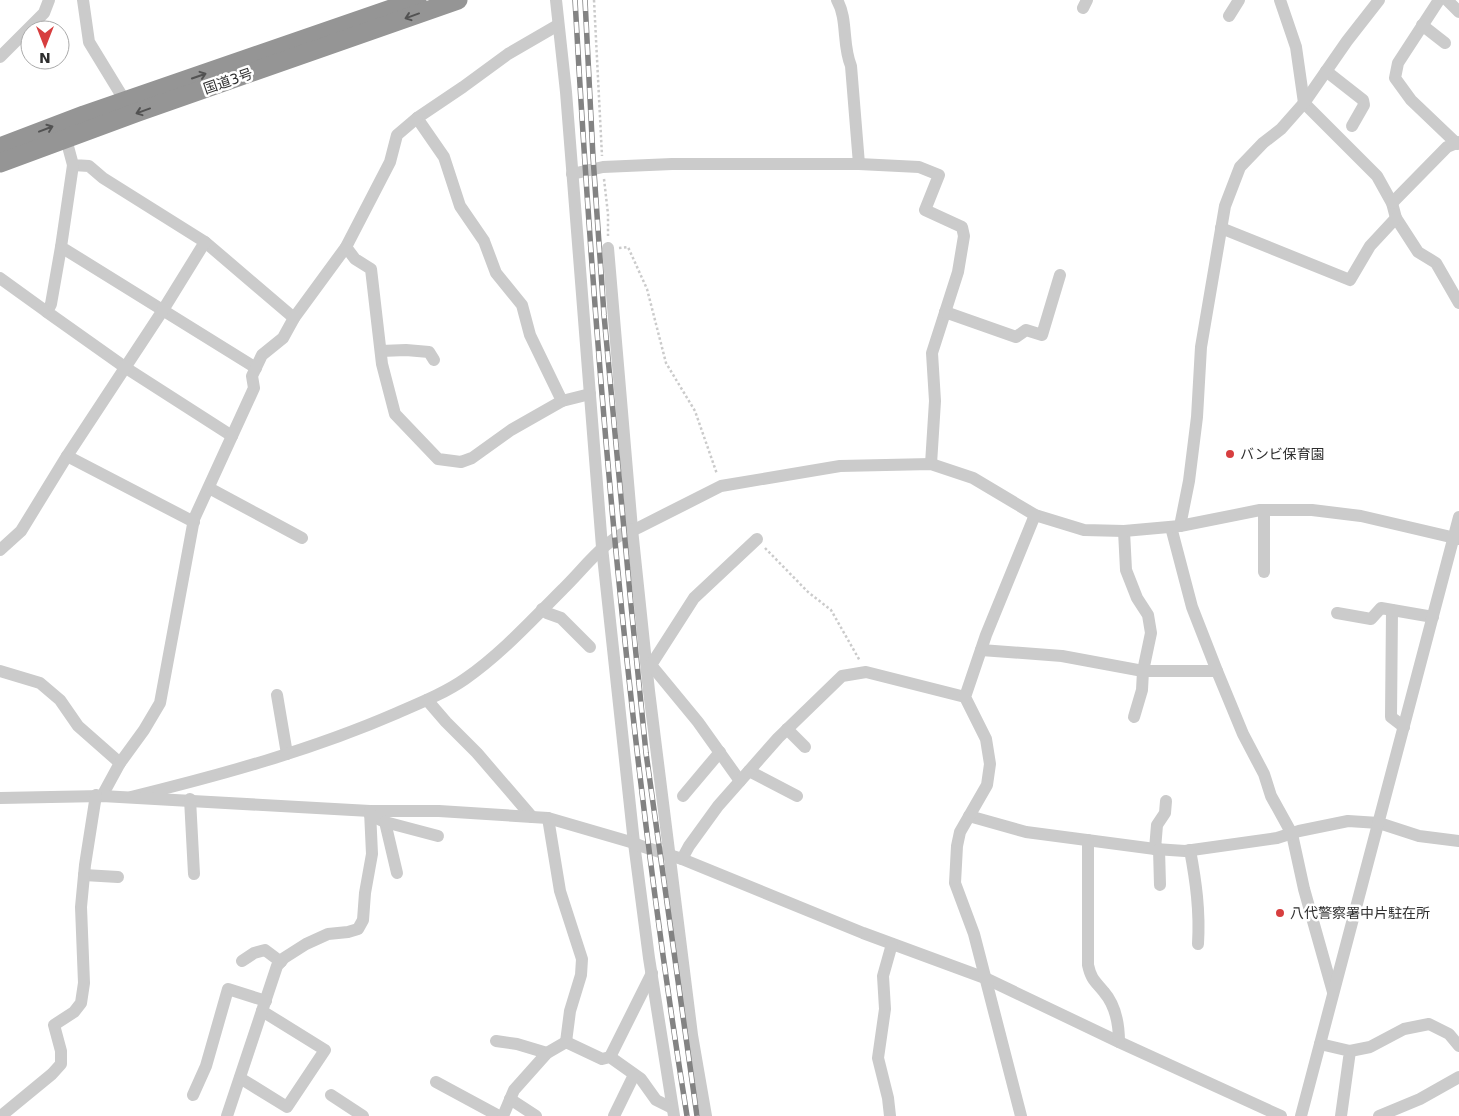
<svg xmlns="http://www.w3.org/2000/svg" width="1459" height="1116" font-family="'DejaVu Sans','Noto Sans JP',sans-serif">
	<style>
		.lines { fill: none; stroke-linecap: round; stroke-linejoin: round }
		.path { stroke: #cbcbcb; stroke-width: 2.5; stroke-dasharray: 2.5 2.5; stroke-linecap: butt }
		.minor { stroke: #cbcbcb; stroke-width: 12 }
		.highway { stroke: #959595; stroke-width: 19 }
		.rail-casing { stroke: #838383; stroke-width: 5.5 }
		.rail { stroke: #fff; stroke-width: 4; stroke-dasharray: 11; stroke-linecap: butt }
		.oneway { stroke: #525252 }
		.poi-dot { fill: #d73e3f; stroke: #fff; stroke-width: 2 }
		.labels { text-anchor: middle; dominant-baseline: central; stroke-width: 5; stroke-linejoin: round; paint-order: stroke }
		.street-label { font-size: 14px; fill: #2e2e2e; stroke: #fff }
		.poi-label { font-size: 14px; fill: #2e2e2e; stroke: #fff; text-anchor: start }
	</style>
	<rect width="100%" height="100%" fill="#fff"/>
	<g class="lines">
		<!-- path -->
		<g class="path">
			<polyline points="594,0 602,156"/>
			<polyline points="604,179 608,214 608,236"/>
			<polyline points="619,248 628,247 647,289 666,363 695,411 717,474"/>
			<polyline points="765,548 808,592 831,610 860,661"/>
		</g>
		<!-- minor -->
		<g class="minor">
			<polyline points="83,0 89,42 125,101"/>
			<polyline points="556,0 566,92 602,547 634,843 649,958 674,1116"/>
			<path d="M837,0C848,19 842,45 851,66L859,164"/>
			<polyline points="1280,0 1296,47 1304,103 1377,176 1392,203 1396,218 1418,252 1436,263 1459,303"/>
			<polyline points="1439,0 1398,63 1395,78 1411,100 1457,144"/>
			<polyline points="1447,0 1459,12"/>
			<polyline points="1083,8 1087,0"/>
			<polyline points="1229,16 1239,0"/>
			<polyline points="558,25 508,54 463,87 417,118 444,157 460,206 484,241 496,273 522,305 530,335 562,401 590,394"/>
			<polyline points="1422,25 1445,43"/>
			<polyline points="0,57 44,13 49,0"/>
			<polyline points="1326,71 1363,100 1364,105 1352,126"/>
			<polyline points="66,139 73,165 89,166 103,178 205,242 294,318"/>
			<polyline points="73,165 61,247 256,368"/>
			<polyline points="572,174 603,167 672,164 859,164 919,167 939,175 925,210 962,227 964,236 958,272 932,353 935,401 931,464"/>
			<polyline points="1392,203 1447,147 1459,142"/>
			<polyline points="1221,228 1350,280 1370,246 1396,218"/>
			<polyline points="61,247 51,304 47,312 126,368 232,436"/>
			<polyline points="346,247 355,259 371,269 382,364 395,414 438,459 461,462 472,458 511,430 562,401"/>
			<polyline points="608,248 632,529 649,691 692,1035 706,1116"/>
			<polyline points="0,278 47,312"/>
			<polyline points="945,312 1016,337 1026,330 1042,335 1060,275"/>
			<polyline points="381,351 406,350 429,352 434,360"/>
			<polyline points="67,456 194,522"/>
			<polyline points="209,488 302,538"/>
			<polyline points="1264,510 1264,572"/>
			<polyline points="1180,526 1189,481 1197,417 1201,347 1225,206 1240,167 1263,143 1281,129 1304,103 1347,41 1379,0"/>
			<polyline points="1171,527 1192,607 1217,671 1243,734 1264,774 1271,796 1292,834 1304,889 1333,992"/>
			<polyline points="1124,531 1126,570 1137,598 1148,615 1151,633 1143,671 1142,690 1134,717"/>
			<polyline points="0,550 21,531 67,456 163,310 205,242"/>
			<polyline points="542,609 547,613 561,618 590,647"/>
			<polyline points="1392,610 1391,717 1404,727"/>
			<polyline points="1337,613 1371,619 1381,608 1433,617"/>
			<polyline points="981,650 1062,656 1143,671 1217,671"/>
			<polyline points="0,671 40,683 60,700 78,726 120,763"/>
			<polyline points="277,695 287,754"/>
			<polyline points="427,700 446,722 477,753 532,817"/>
			<polyline points="787,729 805,747"/>
			<polyline points="749,771 797,796"/>
			<polyline points="740,781 698,722 651,665 694,598 757,539"/>
			<polyline points="102,796 120,763 144,730 160,703 194,519 254,388 252,376 262,355 283,338 294,318 346,247 390,162 397,135 417,118"/>
			<polyline points="683,796 720,752"/>
			<path d="M131,797C221,775 312,750 397,713C420,703 445,693 465,679C501,654 532,620 563,589C584,569 608,534 638,528L721,486L840,466L931,464L973,478L1035,515L1084,530L1124,531L1180,526L1260,510H1312L1361,516L1459,539"/>
			<polyline points="0,798 102,796 370,811 439,811 548,818 634,843 641,846 682,859 863,933 985,978 1119,1042 1281,1116"/>
			<polyline points="190,799 194,874"/>
			<polyline points="370,815 385,822 397,873"/>
			<polyline points="969,816 1026,832 1155,849 1185,851 1277,838 1299,831 1348,821 1379,823 1419,836 1459,841"/>
			<polyline points="548,818 560,891 582,959 581,975 570,1011 566,1042"/>
			<polyline points="385,822 438,836"/>
			<path d="M1088,840V965C1091,979 1095,981 1104,992C1116,1006 1119,1024 1119,1042"/>
			<polyline points="1155,849 1157,825 1165,813 1166,801"/>
			<polyline points="1159,849 1160,885"/>
			<path d="M1190,850C1196,882 1200,911 1198,944"/>
			<polyline points="682,859 689,846 718,806 778,738 842,676 866,672 965,697"/>
			<polyline points="84,875 118,877"/>
			<polyline points="242,961 254,953 265,950 281,962"/>
			<polyline points="496,1041 517,1044 547,1053"/>
			<polyline points="1320,1044 1350,1051 1341,1116"/>
			<polyline points="1350,1051 1370,1047 1404,1029 1429,1024 1449,1034 1459,1046"/>
			<polyline points="610,1057 652,973"/>
			<polyline points="240,1078 287,1107 325,1050 262,1011"/>
			<polyline points="436,1082 499,1116"/>
			<polyline points="193,1095 206,1066 228,989 266,1001"/>
			<polyline points="331,1095 363,1116"/>
			<polyline points="510,1099 536,1116"/>
			<polyline points="1,1116 52,1074 61,1064 61,1051 54,1025 74,1012 81,1003 84,983 81,907 85,865 96,795"/>
			<polyline points="227,1116 277,966 284,958 306,944 328,934 348,932 358,929 363,920 365,893 372,854 370,811"/>
			<polyline points="503,1116 514,1090 547,1053 566,1042 602,1059 610,1057 641,1079 656,1100 672,1108"/>
			<polyline points="614,1116 634,1075"/>
			<polyline points="890,1116 888,1098 878,1058 885,1009 883,976 892,944"/>
			<polyline points="1021,1116 974,934 955,883 957,846 960,832 987,785 990,764 986,739 965,697 986,635 1035,515"/>
			<polyline points="1301,1116 1459,517"/>
			<polyline points="1379,1116 1420,1099 1459,1077"/>
		</g>
		<!-- highway -->
		<g class="highway">
			<polyline points="0,147 84,115 417,0"/>
			<polyline points="0,163 138,112 458,0"/>
		</g>
		<!-- rail casing -->
		<g class="rail-casing">
			<g id="rail">
				<path d="M575,0C596,373 628,747 687,1116"/>
				<polyline points="585,0 593,157 604,315 631,605 646,753 697,1116"/>
			</g>
		</g>
		<!-- rail -->
		<use href="#rail" class="rail"/>
	</g>
	<!-- one-way arrows -->
	<defs><path id="oneway-shaft" d="M-6 0H5M1.5-3L5.5 0L1.5 3" fill="none" stroke-width="1.6" stroke-linecap="round" stroke-linejoin="round" transform="scale(1.25)"/></defs>
	<g class="oneway">
		<use href="#oneway-shaft" transform="translate(412 16) rotate(160)"/>
		<use href="#oneway-shaft" transform="translate(199 76) rotate(-19)"/>
		<use href="#oneway-shaft" transform="translate(143 111) rotate(160)"/>
		<use href="#oneway-shaft" transform="translate(46 129) rotate(-21)"/>
	</g>
	<!-- markers -->
	<g class="poi-dot">
		<circle cx="1230" cy="454" r="5"/>
		<circle cx="1280" cy="913" r="5"/>
	</g>
	<g class="labels">
		<!-- street labels -->
		<g class="street-label">
			<text transform="translate(228 81) rotate(-19)">国道3号</text>
		</g>
		<!-- poi labels -->
		<g class="poi-label">
			<text x="1240" y="454">バンビ保育園</text>
			<text x="1290" y="913">八代警察署中片駐在所</text>
		</g>
	</g>
	<!-- north arrow -->
	<g transform="translate(45 45) rotate(180)"><circle r="24" fill="#ffffff" stroke="#ababab"/>
	<path d="M0-4L9 19L0 12L-9 19Z" fill="#d73e3f"/>
	<text y="-8" font-size="14" font-weight="bold" text-anchor="middle" fill="#2e2e2e">N</text>
	</g>
</svg>
